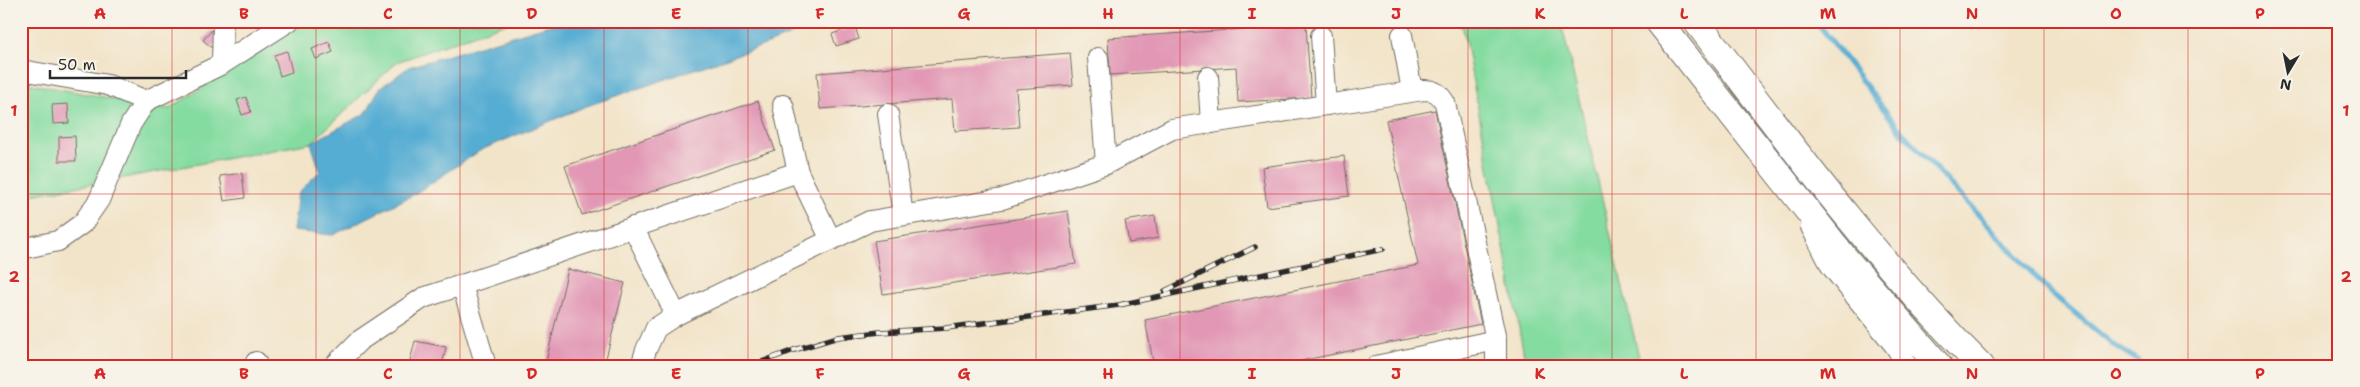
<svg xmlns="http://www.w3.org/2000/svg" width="2360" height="387" font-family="'Shantell Sans',sans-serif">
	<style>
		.green { fill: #84dca1; stroke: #588466 }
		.water { fill: #56add3; stroke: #406c7f }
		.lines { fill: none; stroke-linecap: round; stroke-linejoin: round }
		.stream { stroke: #56add3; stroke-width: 5.5 }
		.building { fill: #e298b5 }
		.minor-casing { stroke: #716c62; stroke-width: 22 }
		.major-casing { stroke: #716c62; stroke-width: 28 }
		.minor { stroke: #fff; stroke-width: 20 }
		.major { stroke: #fff; stroke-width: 26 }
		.rail-casing { stroke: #2b2b2b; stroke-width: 5.5 }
		.rail { stroke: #f7f3e8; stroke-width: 4; stroke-dasharray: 11; stroke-linecap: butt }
		.grid { fill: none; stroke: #d62828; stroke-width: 1; stroke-opacity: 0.55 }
		.neatline { fill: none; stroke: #d62828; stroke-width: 2 }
		.grid-label { font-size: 16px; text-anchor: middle; font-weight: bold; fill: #d62828 }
	</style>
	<rect width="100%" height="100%" fill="#f7f3e8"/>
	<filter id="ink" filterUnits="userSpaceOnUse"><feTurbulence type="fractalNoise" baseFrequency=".02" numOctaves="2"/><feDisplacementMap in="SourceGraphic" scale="10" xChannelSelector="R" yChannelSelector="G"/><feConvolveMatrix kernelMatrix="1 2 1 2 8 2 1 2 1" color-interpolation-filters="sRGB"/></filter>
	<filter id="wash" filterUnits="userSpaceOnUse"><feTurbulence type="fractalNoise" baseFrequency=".0096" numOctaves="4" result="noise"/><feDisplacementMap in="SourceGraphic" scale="20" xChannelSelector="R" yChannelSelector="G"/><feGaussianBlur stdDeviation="1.12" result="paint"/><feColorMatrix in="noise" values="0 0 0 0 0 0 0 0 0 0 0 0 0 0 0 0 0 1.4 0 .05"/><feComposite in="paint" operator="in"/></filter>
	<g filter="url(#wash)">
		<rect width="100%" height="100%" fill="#f2e4c9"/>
		<!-- green -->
		<g class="green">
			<polygon points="306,21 512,21 397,62 311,143 21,197 21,82 169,109"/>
			<polygon points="1453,21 1561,22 1641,366 1526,366 1463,28"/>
		</g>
		<!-- water -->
		<g class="water">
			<polygon points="563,21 825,21 768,44 584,107 481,150 413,195 333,235 293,231 298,193 320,171 311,143 366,113 379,89 409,67"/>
			<polygon points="836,21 946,21 855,26"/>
		</g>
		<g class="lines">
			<!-- stream -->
			<polyline class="stream" points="1816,21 1900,130 2050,292 2112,344 2147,366"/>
		</g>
		<g id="blocks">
			<!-- building -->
			<g class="building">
				<polygon points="1306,25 1311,98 1238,102 1236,67 1110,75 1108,38"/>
				<polygon points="855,26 859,39 836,46 832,34"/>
				<polygon points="212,30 221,38 212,48 203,40"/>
				<polygon points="329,42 333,52 316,59 312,49"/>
				<polygon points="287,51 292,72 280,76 274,55"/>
				<polygon points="1070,53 1073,85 1016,89 1019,127 955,131 952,99 820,109 817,73"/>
				<polygon points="246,97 251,112 242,115 237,100"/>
				<polygon points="758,101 775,150 582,215 565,166"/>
				<polygon points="68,104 69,123 53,124 52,105"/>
				<polygon points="1435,110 1481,324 1276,366 1154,366 1145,320 1418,265 1386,120"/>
				<polygon points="75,136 76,161 59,161 59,137"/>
				<polygon points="1344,156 1349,196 1267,207 1262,167"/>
				<polygon points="242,173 245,198 224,201 220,176"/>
				<polygon points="1068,211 1076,264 883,294 874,241"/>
				<polygon points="1155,216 1158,238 1129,243 1125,221"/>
				<polygon points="568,269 625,283 604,366 545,366"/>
				<polygon points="415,341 446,347 442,366 410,361"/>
			</g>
		</g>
	</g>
	<g filter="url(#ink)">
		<use href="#blocks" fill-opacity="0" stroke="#716c62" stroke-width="1"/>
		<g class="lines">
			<!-- minor casing -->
			<g class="minor-casing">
				<g id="minor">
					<polyline points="1402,35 1412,91"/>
					<polyline points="1321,36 1326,105"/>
					<polyline points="1098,58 1106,164"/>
					<polyline points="222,64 223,21"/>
					<polyline points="21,70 108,85 146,101"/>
					<polyline points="1208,77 1211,123"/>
					<polyline points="783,105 798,172 831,240"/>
					<polyline points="888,114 903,215"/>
					<polyline points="633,227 676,315"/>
					<polyline points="1811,227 1831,266 1896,347 1907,366"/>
					<polyline points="21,249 58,241 83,223 99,200 131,124 146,101 222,64 289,21"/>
					<polyline points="462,285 486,366"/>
					<polyline points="256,362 257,366"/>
					<polyline points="334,366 359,341 423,298 798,172"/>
					<path d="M641,366L646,350L656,328L676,315L870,221L1002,199L1106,164L1172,129L1423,90C1435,90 1439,93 1445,103L1496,340V366"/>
					<polyline points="1376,366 1496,340"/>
				</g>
			</g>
			<!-- major casing -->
			<g class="major-casing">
				<g id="major">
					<polyline points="1658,21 1845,258 1939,366"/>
					<path d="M1696,21C1787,140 1875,260 1981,366"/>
				</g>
			</g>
			<!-- minor -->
			<use href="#minor" class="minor"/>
			<!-- major -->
			<use href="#major" class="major"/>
			<!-- rail casing -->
			<g class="rail-casing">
				<g id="rail">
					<polyline points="1165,291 1255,247"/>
					<polyline points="751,366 794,350 838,337 880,332 946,328 1119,305 1383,249"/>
				</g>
			</g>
			<!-- rail -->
			<use href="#rail" class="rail"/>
		</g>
	</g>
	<!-- grid -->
	<path class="grid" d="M172,21V366M316,21V366M460,21V366M604,21V366M748,21V366M892,21V366M1036,21V366M1180,21V366M1324,21V366M1468,21V366M1612,21V366M1756,21V366M1900,21V366M2044,21V366M2188,21V366M21,194H2339"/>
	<!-- margin -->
	<rect width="2360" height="387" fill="none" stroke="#f7f3e8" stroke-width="55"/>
	<!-- north arrow -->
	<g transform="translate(2288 72) rotate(190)" stroke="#f7f3e8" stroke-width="4" paint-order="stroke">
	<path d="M0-4L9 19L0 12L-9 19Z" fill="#2b2b2b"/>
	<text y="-8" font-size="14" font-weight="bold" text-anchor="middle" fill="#2b2b2b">N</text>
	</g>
	<!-- scale -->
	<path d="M50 70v8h136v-8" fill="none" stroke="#2b2b2b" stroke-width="2.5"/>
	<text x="58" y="70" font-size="15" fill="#2b2b2b" stroke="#f7f3e8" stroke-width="4" paint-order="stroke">50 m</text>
	<rect x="28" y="28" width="2304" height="332" class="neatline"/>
	<g class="grid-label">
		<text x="100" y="19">A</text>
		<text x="244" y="19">B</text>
		<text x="388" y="19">C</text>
		<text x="532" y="19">D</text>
		<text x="676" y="19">E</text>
		<text x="820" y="19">F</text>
		<text x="964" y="19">G</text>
		<text x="1108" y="19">H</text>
		<text x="1252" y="19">I</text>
		<text x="1396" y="19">J</text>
		<text x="1540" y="19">K</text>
		<text x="1684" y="19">L</text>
		<text x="1828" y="19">M</text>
		<text x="1972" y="19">N</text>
		<text x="2116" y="19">O</text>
		<text x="2260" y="19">P</text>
		<text x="14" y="116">1</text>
		<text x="2346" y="116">1</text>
		<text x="14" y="282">2</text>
		<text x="2346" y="282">2</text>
		<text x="100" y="379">A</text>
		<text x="244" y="379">B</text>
		<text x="388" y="379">C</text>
		<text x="532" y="379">D</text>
		<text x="676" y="379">E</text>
		<text x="820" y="379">F</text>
		<text x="964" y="379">G</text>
		<text x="1108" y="379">H</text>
		<text x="1252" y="379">I</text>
		<text x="1396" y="379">J</text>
		<text x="1540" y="379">K</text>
		<text x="1684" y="379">L</text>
		<text x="1828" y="379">M</text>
		<text x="1972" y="379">N</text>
		<text x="2116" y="379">O</text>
		<text x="2260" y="379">P</text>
	</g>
</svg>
